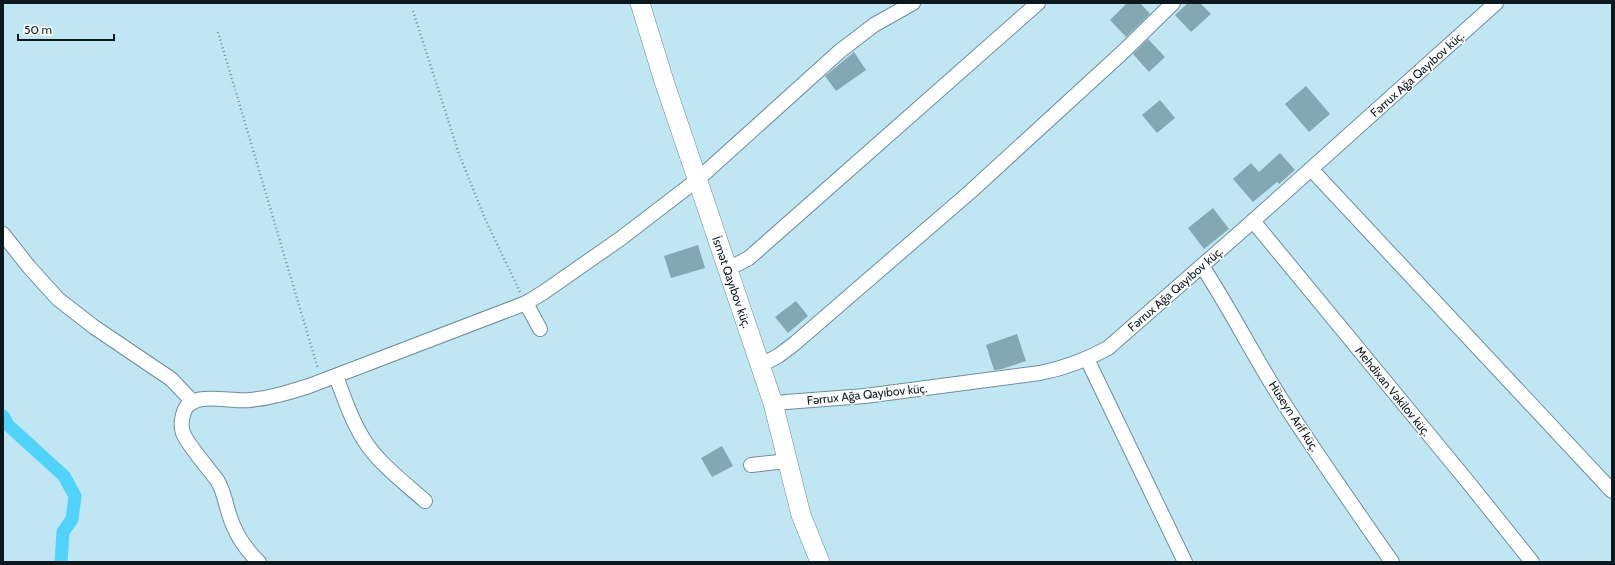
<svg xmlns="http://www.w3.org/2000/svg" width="1615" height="565" font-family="Cabin,sans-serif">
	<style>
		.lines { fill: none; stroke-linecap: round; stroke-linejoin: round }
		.canal { stroke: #50d3fb; stroke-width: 13 }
		.building { fill: #83a7b3 }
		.street-casing { stroke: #6c8f9b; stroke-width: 16 }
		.secondary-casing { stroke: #6c8f9b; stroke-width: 20 }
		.path { stroke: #76929b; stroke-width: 2.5; stroke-dasharray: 1 3; stroke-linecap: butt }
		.street { stroke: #fff; stroke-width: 14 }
		.secondary { stroke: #fff; stroke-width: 19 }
		.labels { text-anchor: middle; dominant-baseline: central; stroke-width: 3; stroke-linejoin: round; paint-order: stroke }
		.street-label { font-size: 12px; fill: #0b191e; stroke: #fff }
	</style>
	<rect width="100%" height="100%" fill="#c1e6f3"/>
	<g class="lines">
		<!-- canal -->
		<polyline class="canal" points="3,416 8,425 64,476 75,496 72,519 63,532 61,562"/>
	</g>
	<!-- building -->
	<g class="building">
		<polygon points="1127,3 1140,3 1150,14 1126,37 1110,20"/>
		<polygon points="1188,3 1200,3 1211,14 1191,32 1175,15"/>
		<polygon points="1148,39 1165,57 1149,72 1133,54"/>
		<polygon points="854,52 866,70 836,91 825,76"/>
		<polygon points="1306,86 1330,114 1309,132 1285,104"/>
		<polygon points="1160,100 1175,118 1157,133 1142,115"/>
		<polygon points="1280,153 1295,170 1279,184 1277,182 1253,202 1233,179 1251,163 1259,172"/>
		<polygon points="1213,208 1229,229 1204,249 1188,228"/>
		<polygon points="698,245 705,268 671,278 664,256"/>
		<polygon points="796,301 808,316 788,333 775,317"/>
		<polygon points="1017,334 1026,361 1002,369 994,370 986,345"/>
		<polygon points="722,446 733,466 712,477 701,458"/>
	</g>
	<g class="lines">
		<!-- street casing -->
		<g class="street-casing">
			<g id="street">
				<polyline points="1311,169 1612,491"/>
				<polyline points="1253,221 1468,482 1532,562"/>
				<polyline points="3,234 29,267 58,299 94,327 171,379 193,402"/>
				<path d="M1202,266C1231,310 1254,357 1283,402C1318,456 1355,509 1392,562"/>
				<polyline points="728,269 749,258 1038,3"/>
				<polyline points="526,303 540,329"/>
				<polyline points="1087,359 1185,562"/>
				<polyline points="761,365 778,356 794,344 970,192 1124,51 1173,3"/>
				<path d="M336,376C344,398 352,421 364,440C378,463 405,483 425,501"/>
				<path d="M773,403L865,396L1040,373C1065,368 1086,360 1108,348L1253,221L1496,3"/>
				<polyline points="751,465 788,461"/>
				<path d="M259,562C244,548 235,534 229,514C225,502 224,491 217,480C209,469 187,444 183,433C181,427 181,422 183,415C189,388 230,403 250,400C271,398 290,392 309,386L526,303L544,292L620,239L697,180L840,51L874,25L913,3"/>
			</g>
		</g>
		<!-- secondary casing -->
		<g class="secondary-casing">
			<polyline id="secondary" points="640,3 664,81 773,403 801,515 820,562"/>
		</g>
		<!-- path -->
		<g class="path">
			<polyline points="413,11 459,154 486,221 520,292"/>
			<polyline points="218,32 318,369"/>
		</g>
		<!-- street -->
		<use href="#street" class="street"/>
		<!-- secondary -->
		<use href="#secondary" class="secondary"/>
	</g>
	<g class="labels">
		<!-- street labels -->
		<g class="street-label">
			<text transform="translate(1417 74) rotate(-42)">Fərrux Ağa Qayıbov küç.</text>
			<text transform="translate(732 282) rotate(71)">İsmət Qayıbov küç.</text>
			<text transform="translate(1175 289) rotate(-41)">Fərrux Ağa Qayıbov küç.</text>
			<text transform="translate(1393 391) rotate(51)">Mehdixan Vəkilov küç.</text>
			<text transform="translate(867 394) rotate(-6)">Fərrux Ağa Qayıbov küç.</text>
			<text transform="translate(1294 416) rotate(57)">Hüseyn Arif küç.</text>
		</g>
	</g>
	<!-- border -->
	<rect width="1615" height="565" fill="none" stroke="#0b191e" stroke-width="8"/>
	<!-- scale -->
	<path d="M18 34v6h96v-6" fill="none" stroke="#0b191e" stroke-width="2"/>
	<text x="24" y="34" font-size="12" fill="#0b191e" stroke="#ffffff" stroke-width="3" paint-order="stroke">50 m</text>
</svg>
